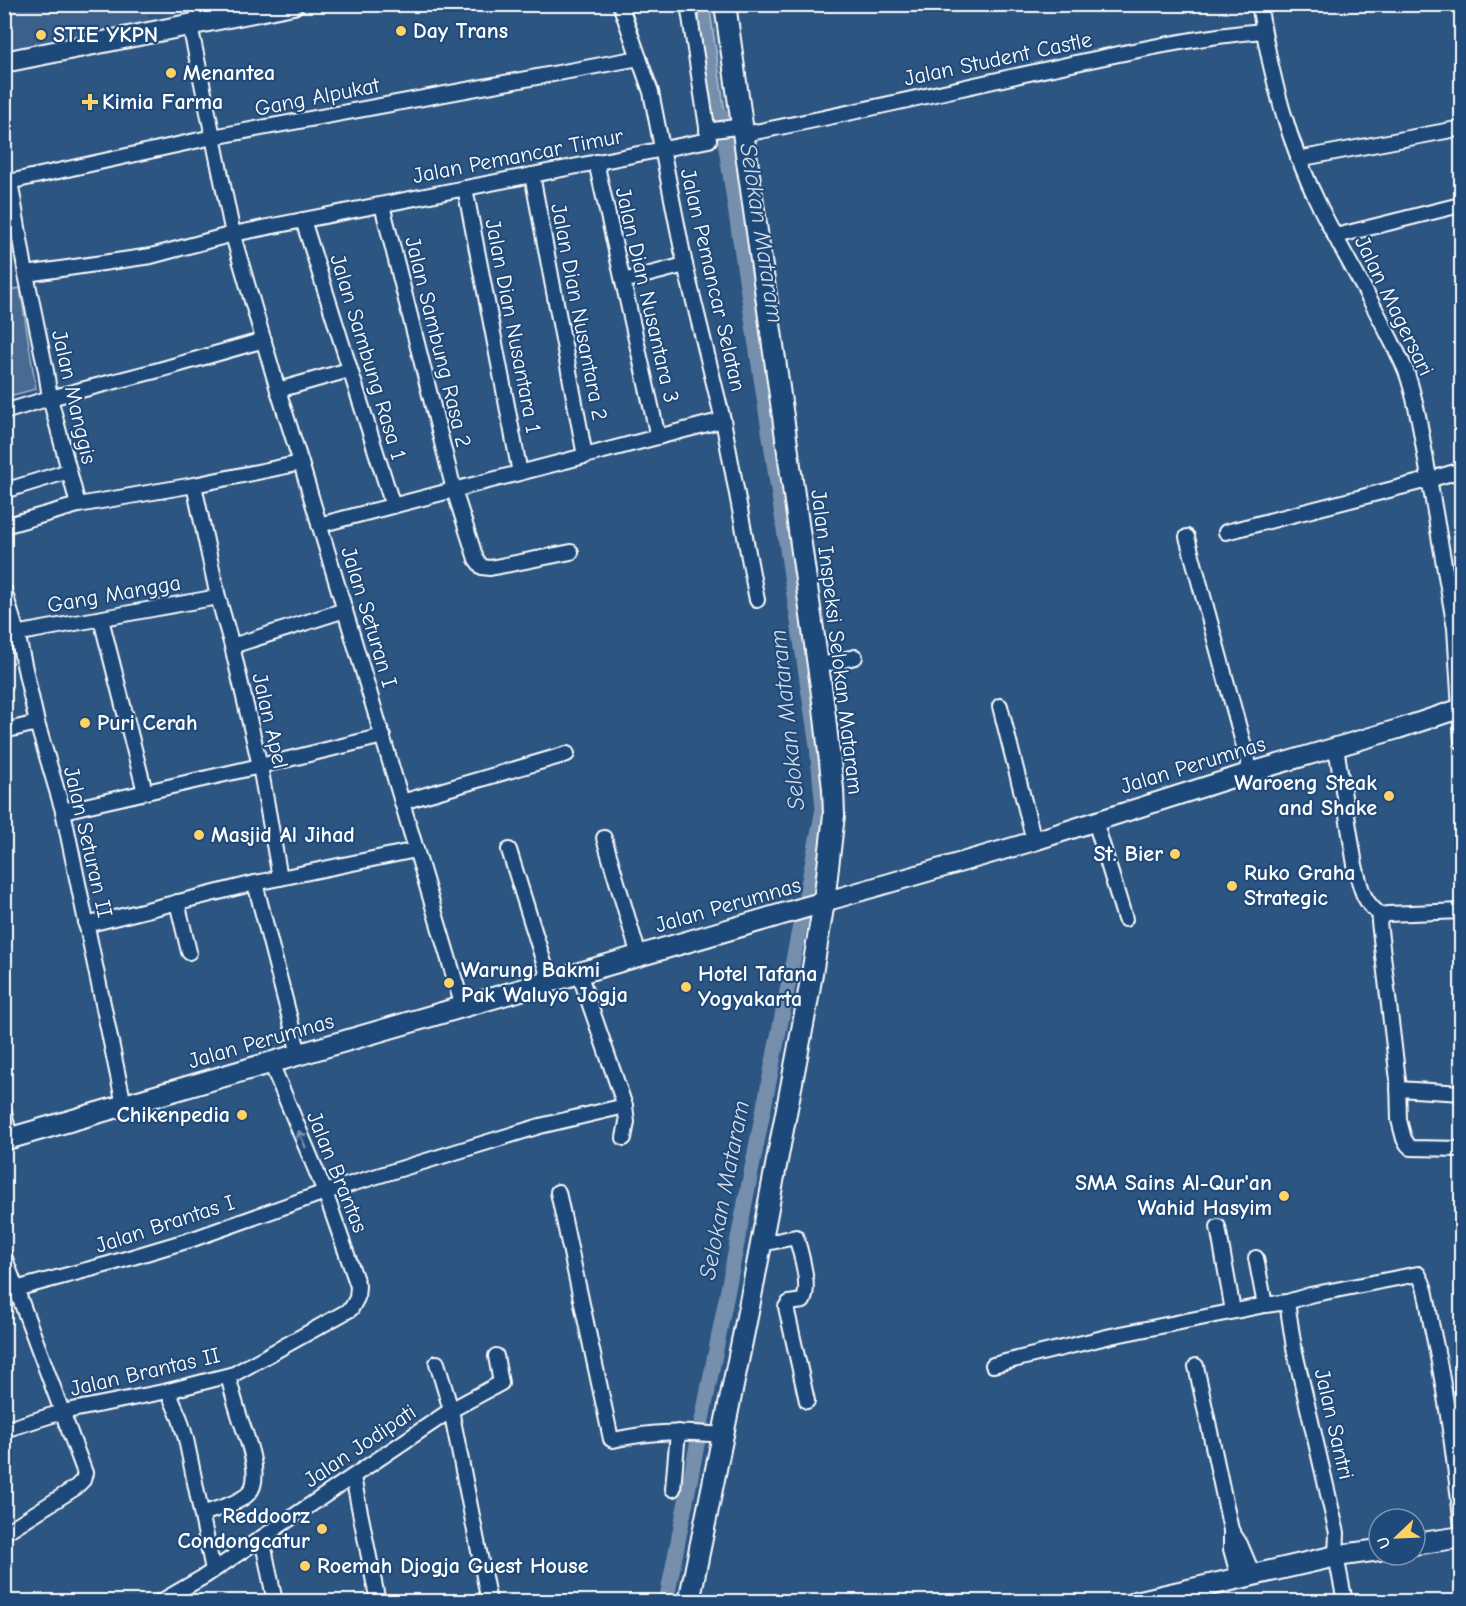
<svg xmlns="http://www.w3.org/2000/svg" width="1466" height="1606" font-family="'Comic Neue',sans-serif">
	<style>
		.built { fill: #3b618b }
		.green { fill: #486b92; stroke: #a4b5c8; stroke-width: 1.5 }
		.water { fill: #748fad; stroke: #acbcce; stroke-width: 1.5 }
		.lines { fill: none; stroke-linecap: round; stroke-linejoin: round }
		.canal { stroke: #748fad; stroke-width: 15 }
		.minor-casing { stroke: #fff; stroke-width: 18 }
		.tertiary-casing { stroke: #fff; stroke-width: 22 }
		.secondary-casing { stroke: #fff; stroke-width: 24 }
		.minor { stroke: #1f4a7a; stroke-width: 14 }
		.tertiary { stroke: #1f4a7a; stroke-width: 18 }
		.secondary { stroke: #1f4a7a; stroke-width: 20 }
		.oneway { stroke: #7992af }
		.poi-dot { fill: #ffd166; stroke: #1f4a7a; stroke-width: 2 }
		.labels { text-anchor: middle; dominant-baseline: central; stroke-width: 4.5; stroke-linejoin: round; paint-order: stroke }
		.poi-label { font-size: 22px; font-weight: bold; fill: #fff; stroke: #1f4a7a; text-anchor: start }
		.street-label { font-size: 22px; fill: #fff; stroke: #1f4a7a }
		.water-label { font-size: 24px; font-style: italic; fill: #d5dde6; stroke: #1f4a7a }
	</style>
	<rect width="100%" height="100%" fill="#2c5582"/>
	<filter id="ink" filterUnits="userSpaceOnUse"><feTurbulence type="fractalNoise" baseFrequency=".0167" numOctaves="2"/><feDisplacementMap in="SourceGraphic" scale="12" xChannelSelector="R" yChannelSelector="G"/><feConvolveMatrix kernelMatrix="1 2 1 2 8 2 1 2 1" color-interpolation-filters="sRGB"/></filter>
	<g filter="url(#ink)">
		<!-- built -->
		<polygon class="built" points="5,4 145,5 149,21 5,49"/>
		<!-- green -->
		<g class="green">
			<polygon points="709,5 718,5 735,120 726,121"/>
			<polygon points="20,288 36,389 5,397 5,291"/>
		</g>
		<!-- water -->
		<polygon class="water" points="696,5 709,5 726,121 714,123"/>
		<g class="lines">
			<!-- canal -->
			<polyline class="canal" points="666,1602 823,809 817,746 721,115"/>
			<!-- minor casing -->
			<g class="minor-casing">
				<g id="minor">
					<polyline points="196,4 200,23"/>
					<polyline points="620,4 651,92 685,265 723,420 757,600"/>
					<path d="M1259,4C1271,77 1288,143 1321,209C1342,251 1367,292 1388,334C1394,346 1401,359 1406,371C1412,387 1415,403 1419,420L1455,628L1462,742"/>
					<polyline points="190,25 234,239 278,390 301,463 463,1007"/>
					<polyline points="707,131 743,126"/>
					<path d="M744,134C846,115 946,91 1048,69C1119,54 1191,37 1263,31"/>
					<polyline points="1298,159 1462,128"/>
					<polyline points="596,162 658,437"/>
					<polyline points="532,175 585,456"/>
					<polyline points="10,181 26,274 46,371 50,398 78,505"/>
					<polyline points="4,183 213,137 639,58"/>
					<polyline points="465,188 520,473"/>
					<polyline points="382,205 454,490 476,559 482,567 490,568 571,552"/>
					<polyline points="303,220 393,506"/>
					<polyline points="1336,236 1456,206"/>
					<polyline points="26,274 151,256 233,234 709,140 688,4"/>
					<polyline points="623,281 685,265"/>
					<polyline points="278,390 349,370"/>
					<polyline points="4,412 50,398 159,370 264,340"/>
					<polyline points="4,491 69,471"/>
					<polyline points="319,525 723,420"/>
					<polyline points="4,526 78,505 194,485"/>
					<polyline points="1226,532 1428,480 1462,470"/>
					<polyline points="1187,537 1251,772"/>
					<polyline points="4,590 17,633 37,723 63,811 124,1105"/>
					<polyline points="101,619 145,792"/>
					<polyline points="4,636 218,597"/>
					<polyline points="232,646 345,610"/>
					<polyline points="818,666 855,657"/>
					<polyline points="1000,706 1034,841"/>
					<polyline points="4,731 37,723"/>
					<path d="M1336,747L1355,865C1361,888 1362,902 1382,916"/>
					<polyline points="402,802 567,754"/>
					<polyline points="63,811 260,766 383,736"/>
					<polyline points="1095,821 1125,919"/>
					<polyline points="604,838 639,956"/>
					<polyline points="509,850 550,982"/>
					<polyline points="280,878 416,850"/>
					<polyline points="255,883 299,1054"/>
					<polyline points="177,902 189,952"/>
					<polyline points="1462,911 1387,914 1382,916 1379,922 1398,1080 1399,1120 1404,1139 1408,1145 1411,1148 1462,1149"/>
					<polyline points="86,925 255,883 280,878 260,766 232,646 218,597 194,485 301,463"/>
					<polyline points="579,973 625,1106 627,1122 624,1138"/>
					<polyline points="1398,1089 1462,1093"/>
					<polyline points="4,1112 10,1138"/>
					<path d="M558,1192L611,1439L613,1440C654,1431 682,1431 723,1435"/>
					<polyline points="1218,1227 1233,1311"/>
					<path d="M761,1244L796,1237C801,1253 811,1287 803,1301L789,1303L786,1307L807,1401"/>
					<polyline points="4,1256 85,1473 83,1480 75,1488 4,1533"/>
					<polyline points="1256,1258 1265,1305"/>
					<polyline points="4,1292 109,1264 193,1239 325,1192 540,1126 625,1106"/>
					<polyline points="1287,1302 1294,1348 1337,1533 1336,1556 1345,1602"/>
					<polyline points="437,1363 451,1410 489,1602"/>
					<path d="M993,1365L1111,1336L1265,1305L1287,1302L1310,1295L1418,1274C1427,1287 1428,1307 1431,1323C1446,1390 1455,1460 1462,1528"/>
					<polyline points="1196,1366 1231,1530 1231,1549 1239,1578"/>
					<polyline points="168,1391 180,1419 186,1439 213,1570"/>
					<polyline points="4,1430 62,1412 168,1391 234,1374 351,1309 357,1298 358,1286 325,1192 271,1063"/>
					<polyline points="353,1477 378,1602"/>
					<polyline points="673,1489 678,1432"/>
					<path d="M202,1514C215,1509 239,1504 249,1493C263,1478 247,1438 241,1421C236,1406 232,1391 228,1376"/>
					<polyline points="1231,1530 1240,1544 1253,1575"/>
					<polyline points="262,1538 275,1602"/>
					<polyline points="160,1602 205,1576 451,1410 501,1383 496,1356"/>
				</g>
			</g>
			<!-- tertiary casing -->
			<g class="tertiary-casing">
				<polyline id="tertiary" points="824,902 1034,841 1251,772 1398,729 1462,708"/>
			</g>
			<!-- secondary casing -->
			<g class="secondary-casing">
				<g id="secondary">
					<polyline points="4,62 293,4"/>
					<polyline points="4,1140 824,902"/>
					<polyline points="1415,1544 1462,1537"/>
					<polyline points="689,1602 749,1307 806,1009 824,902 834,815 833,789 824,708 725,4"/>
					<polyline points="1136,1602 1336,1556 1379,1550"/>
				</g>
			</g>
			<!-- minor -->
			<use href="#minor" class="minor"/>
			<!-- tertiary -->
			<use href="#tertiary" class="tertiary"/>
			<!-- secondary -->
			<use href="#secondary" class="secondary"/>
		</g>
		<!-- one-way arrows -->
		<defs><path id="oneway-shaft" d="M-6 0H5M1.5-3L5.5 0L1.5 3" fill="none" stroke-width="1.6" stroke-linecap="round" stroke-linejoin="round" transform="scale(1.5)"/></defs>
		<use class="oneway" href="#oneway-shaft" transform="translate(302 1139) rotate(-113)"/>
	</g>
	<!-- markers -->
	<g class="poi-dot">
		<circle cx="401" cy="31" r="6"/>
		<circle cx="41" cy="35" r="6"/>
		<circle cx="171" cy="73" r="6"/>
		<path d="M87 93h6v6h6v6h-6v6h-6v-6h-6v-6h6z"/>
		<circle cx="85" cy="723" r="6"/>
		<circle cx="1389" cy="796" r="6"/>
		<circle cx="199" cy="835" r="6"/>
		<circle cx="1175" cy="854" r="6"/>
		<circle cx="1232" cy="886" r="6"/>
		<circle cx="449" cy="983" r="6"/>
		<circle cx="686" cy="987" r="6"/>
		<circle cx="242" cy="1115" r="6"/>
		<circle cx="1284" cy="1196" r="6"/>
		<circle cx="322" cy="1529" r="6"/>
		<circle cx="305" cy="1566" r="6"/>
	</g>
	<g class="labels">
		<!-- poi labels -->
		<g class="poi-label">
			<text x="413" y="31">Day Trans</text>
			<text x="53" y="35">STIE YKPN</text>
			<text x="183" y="73">Menantea</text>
			<text x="102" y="102">Kimia Farma</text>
			<text x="97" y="723">Puri Cerah</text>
			<text x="1377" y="783" text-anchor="end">Waroeng Steak<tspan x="1377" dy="25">and Shake</tspan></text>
			<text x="211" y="835">Masjid Al Jihad</text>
			<text x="1163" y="854" text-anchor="end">St. Bier</text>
			<text x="1244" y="873">Ruko Graha<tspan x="1244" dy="25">Strategic</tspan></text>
			<text x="461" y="970">Warung Bakmi<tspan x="461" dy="25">Pak Waluyo Jogja</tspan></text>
			<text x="698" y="974">Hotel Tafana<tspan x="698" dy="25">Yogyakarta</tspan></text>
			<text x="230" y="1115" text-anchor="end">Chikenpedia</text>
			<text x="1272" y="1183" text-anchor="end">SMA Sains Al-Qur'an<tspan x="1272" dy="25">Wahid Hasyim</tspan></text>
			<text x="310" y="1516" text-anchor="end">Reddoorz<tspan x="310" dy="25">Condongcatur</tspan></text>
			<text x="317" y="1566">Roemah Djogja Guest House</text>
		</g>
		<!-- street labels -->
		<g class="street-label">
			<text transform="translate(998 59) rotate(-12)">Jalan Student Castle</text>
			<text transform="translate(317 97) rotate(-11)">Gang Alpukat</text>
			<text transform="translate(518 156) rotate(-11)">Jalan Pemancar Timur</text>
			<text transform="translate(713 280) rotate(77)">Jalan Pemancar Selatan</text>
			<text transform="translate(647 295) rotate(77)">Jalan Dian Nusantara 3</text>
			<text transform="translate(1394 306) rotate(64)">Jalan Magersari</text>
			<text transform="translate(579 312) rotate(79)">Jalan Dian Nusantara 2</text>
			<text transform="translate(513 326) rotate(79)">Jalan Dian Nusantara 1</text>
			<text transform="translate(438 342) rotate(76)">Jalan Sambung Rasa 2</text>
			<text transform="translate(368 357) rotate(73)">Jalan Sambung Rasa 1</text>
			<text transform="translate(74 397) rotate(77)">Jalan Manggis</text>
			<text transform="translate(114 594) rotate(-10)">Gang Mangga</text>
			<text transform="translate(369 617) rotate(73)">Jalan Seturan I</text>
			<text transform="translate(837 642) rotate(83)">Jalan Inspeksi Selokan Mataram</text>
			<text transform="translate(270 721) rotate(77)">Jalan Apel</text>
			<text transform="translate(1193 765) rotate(-17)">Jalan Perumnas</text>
			<text transform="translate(88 842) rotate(77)">Jalan Seturan II</text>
			<text transform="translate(728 905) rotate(-16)">Jalan Perumnas</text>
			<text transform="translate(261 1041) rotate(-16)">Jalan Perumnas</text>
			<text transform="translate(337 1172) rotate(68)">Jalan Brantas</text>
			<text transform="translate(165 1224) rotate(-18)">Jalan Brantas I</text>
			<text transform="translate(145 1372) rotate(-13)">Jalan Brantas II</text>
			<text transform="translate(1334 1424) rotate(77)">Jalan Santri</text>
			<text transform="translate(360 1446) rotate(-34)">Jalan Jodipati</text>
		</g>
		<!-- water labels -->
		<g class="water-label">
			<text transform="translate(762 233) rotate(81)">Selokan Mataram</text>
			<text transform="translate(787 720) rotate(-96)">Selokan Mataram</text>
			<text transform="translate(724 1190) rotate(-79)">Selokan Mataram</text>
		</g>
	</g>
	<!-- margin -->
	<rect width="1466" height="1606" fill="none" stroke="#1f4a7a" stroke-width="24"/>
	<rect x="12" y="12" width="1442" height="1582" fill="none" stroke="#fff" stroke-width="2" filter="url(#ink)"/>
	<!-- north arrow -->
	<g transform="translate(1397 1537) rotate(247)"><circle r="28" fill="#1f4a7a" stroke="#7992af" stroke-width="1.5"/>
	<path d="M0-4.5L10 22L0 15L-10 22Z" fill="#ffd166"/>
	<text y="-9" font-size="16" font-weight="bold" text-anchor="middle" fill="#ffffff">U</text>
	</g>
</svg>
